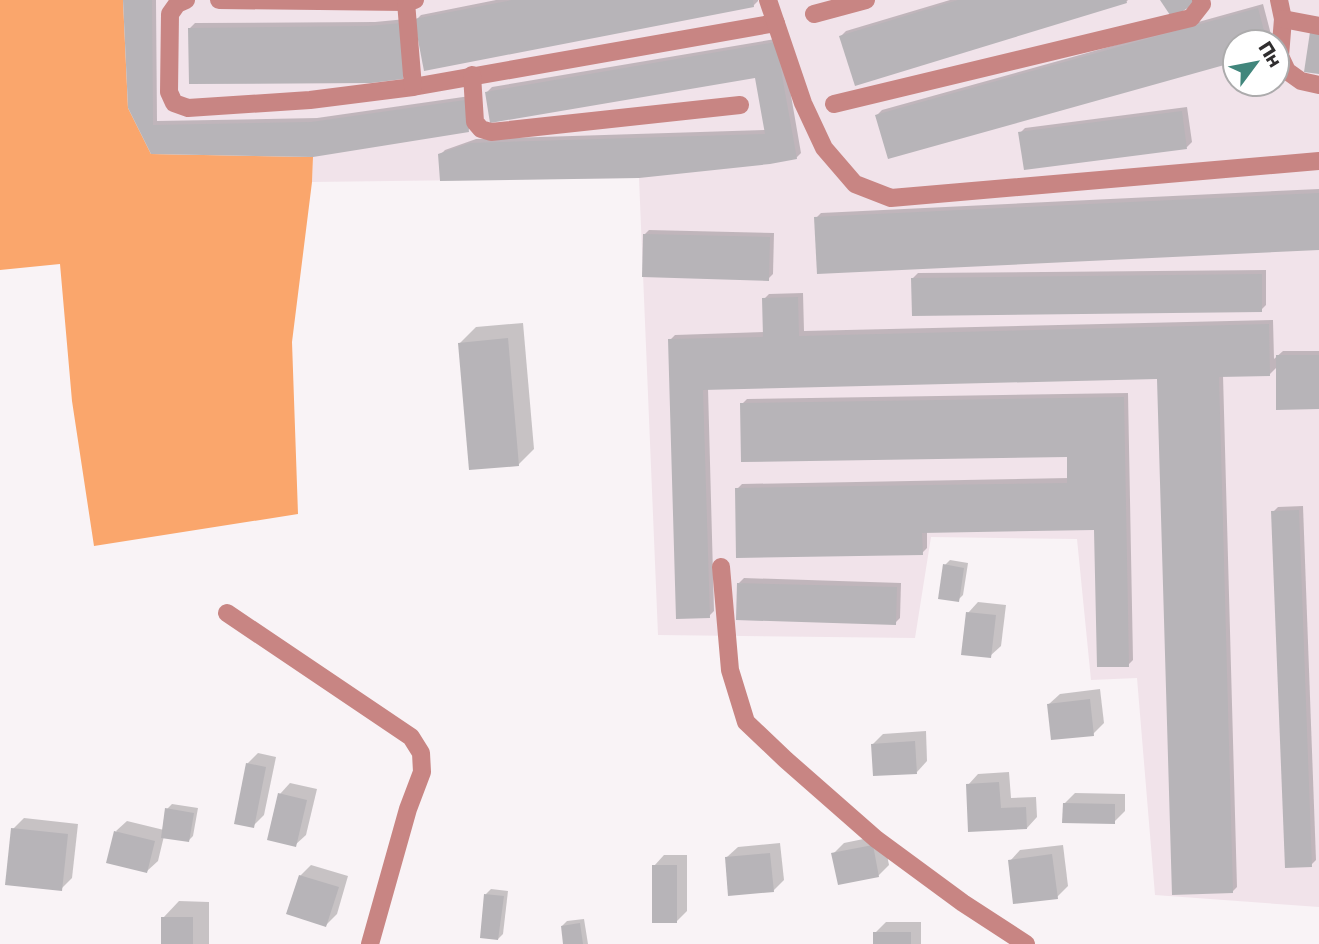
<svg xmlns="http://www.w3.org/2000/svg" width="1319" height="944" font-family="'Golos Text',sans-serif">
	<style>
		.built { fill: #f1e3ea; fill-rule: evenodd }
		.forest { fill: #faa66c }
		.shadow { fill: #0003 }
		.building { fill: #b7b4b8 }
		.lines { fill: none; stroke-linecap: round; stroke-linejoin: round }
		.minor { stroke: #c88583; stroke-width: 18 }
	</style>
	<rect width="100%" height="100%" fill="#f9f3f6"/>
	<!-- built -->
	<path class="built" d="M123,0H1319V907L1155,895L1137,678L1091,680L1077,539L931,537L915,638L658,635L639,178L312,182L313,157L151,154L128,108ZM1235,42H1277V84H1235Z"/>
	<!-- forest -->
	<polygon class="forest" points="0,0 123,0 128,108 151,154 313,157 312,182 292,342 298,514 94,546 72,401 60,264 0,270"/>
	<!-- shadow -->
	<g class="shadow">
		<polygon points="125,0 156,0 157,121 317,118 470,96 473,125 468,130 152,152"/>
		<polygon points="496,0 758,0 758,1 753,6 416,20 421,15"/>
		<polygon points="950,0 1128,0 1126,2 841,36 846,31"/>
		<polygon points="1263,4 1273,42 1235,42 1235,60 877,115 882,110"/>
		<polygon points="406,19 407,73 402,78 190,28 195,23 375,22"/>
		<polygon points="781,38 801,153 796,158 440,155 445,150 476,139 766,130 757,75 487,92 492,87"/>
		<polygon points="1187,107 1192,142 1187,147 1020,133 1025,128"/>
		<polygon points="1319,189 1319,248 816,218 821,213"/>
		<polygon points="649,230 774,233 773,274 768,279 644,235"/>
		<polygon points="1266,270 1266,305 1261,310 913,278 918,273"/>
		<polygon points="803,293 804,331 1273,320 1274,359 1283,351 1319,351 1319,408 1278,366 1270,374 1223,375 1237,887 1232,892 1159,377 708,388 714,611 709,616 670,340 675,335 765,332 764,299 769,294"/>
		<polygon points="523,323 534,449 518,465 460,343 476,327"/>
		<polygon points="1128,393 1133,660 1128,665 1095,528 927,531 927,548 922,553 737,489 742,484 1069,478 1069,456 742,404 747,399"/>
		<polygon points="1303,506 1316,860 1311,865 1273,512 1278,507"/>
		<polygon points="950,560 968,563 963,595 958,600 945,565"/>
		<polygon points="744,578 901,583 900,618 895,623 739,583"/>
		<polygon points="978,602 1006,605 1001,646 990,656 968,613"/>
		<polygon points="1100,689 1104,723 1093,734 1049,704 1060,694"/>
		<polygon points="926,731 927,761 917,772 873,744 883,734"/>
		<polygon points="258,753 276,757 264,815 253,826 247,764"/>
		<polygon points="1009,772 1011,798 1036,797 1037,817 1027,828 968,785 978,774"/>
		<polygon points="290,783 317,789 306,835 295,845 280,794"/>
		<polygon points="1075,793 1125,794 1125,811 1114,822 1064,804"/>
		<polygon points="172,804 198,808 193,836 188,841 164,836 158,861 147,871 116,831 127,821 164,830 167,809"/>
		<polygon points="24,818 78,824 72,878 61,889 13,829"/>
		<polygon points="883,835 889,865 878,876 833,854 844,843"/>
		<polygon points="780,843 784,880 773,891 727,857 738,847"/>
		<polygon points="1063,845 1068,886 1057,897 1010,861 1020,850"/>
		<polygon points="664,855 687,855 687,911 676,922 654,866"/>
		<polygon points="311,865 348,876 337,914 326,925 300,876"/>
		<polygon points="491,889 508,891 503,934 498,939 486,894"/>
		<polygon points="179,901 209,902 209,944 163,944 163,918"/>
		<polygon points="584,919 588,944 565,944 562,926 567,921"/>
		<polygon points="886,922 921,922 921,944 875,944 875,933"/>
	</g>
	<!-- building -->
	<g class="building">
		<polygon points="123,0 152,0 153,125 311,122 465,100 469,132 313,157 151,154 128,108"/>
		<polygon points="512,0 753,0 754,7 424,71 414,19"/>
		<polygon points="958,0 1126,0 1127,3 855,86 839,36"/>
		<polygon points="1160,0 1196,0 1197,2 1172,18"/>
		<polygon points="1258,8 1267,42 1235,42 1235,62 888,159 875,115"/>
		<polygon points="402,23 403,79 371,83 189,84 188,28 369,26"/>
		<polygon points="1310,32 1319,33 1319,74 1304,72"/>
		<polygon points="776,42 797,159 770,164 639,178 440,181 438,154 470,143 765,134 755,78 490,123 485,92"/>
		<polygon points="1182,111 1187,149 1024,170 1018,132"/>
		<polygon points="1319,193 1319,250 817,274 814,217"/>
		<polygon points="643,234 770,237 769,281 642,277"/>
		<polygon points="1262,274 1262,312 912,316 911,278"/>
		<polygon points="798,297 799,336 1269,324 1270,376 1219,377 1233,893 1172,895 1157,379 703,390 710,618 676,619 668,339 763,337 762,298"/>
		<polygon points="508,338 519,466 469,470 458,343"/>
		<polygon points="1276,355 1319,355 1319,409 1276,410"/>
		<polygon points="1124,397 1129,667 1097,667 1094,530 922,533 923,555 736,558 735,488 1067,483 1067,457 741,462 740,403"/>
		<polygon points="1299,510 1312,867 1285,868 1271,511"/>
		<polygon points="943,564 964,568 959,602 938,599"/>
		<polygon points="737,583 897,587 896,625 736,620"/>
		<polygon points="966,612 996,615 991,658 961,655"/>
		<polygon points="1090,699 1094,736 1051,740 1047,704"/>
		<polygon points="915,741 917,774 873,776 871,744"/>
		<polygon points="246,763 266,767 254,828 234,824"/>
		<polygon points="999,782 1001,808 1026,807 1027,829 968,832 966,784"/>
		<polygon points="278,793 307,800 296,847 267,840"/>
		<polygon points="1063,803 1115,804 1115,824 1062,823"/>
		<polygon points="165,808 194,813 189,842 161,838"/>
		<polygon points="11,828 68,834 62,891 5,885"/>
		<polygon points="114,831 155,841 147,873 106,863"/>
		<polygon points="873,845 879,877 838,885 831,853"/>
		<polygon points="770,853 774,892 728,896 725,857"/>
		<polygon points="1052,854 1058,899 1013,904 1008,860"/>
		<rect x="652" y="865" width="25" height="58"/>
		<polygon points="299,875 339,887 326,927 286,914"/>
		<polygon points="484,894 504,896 498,940 480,938"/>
		<rect x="161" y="917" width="32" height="27"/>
		<polygon points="580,923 583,944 563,944 561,926"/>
		<rect x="873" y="932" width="38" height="12"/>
	</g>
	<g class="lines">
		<!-- minor -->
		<g class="minor">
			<polyline points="186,0 177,4 170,14 169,92 174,103 188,108 310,100 413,87 776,23"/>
			<polyline points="219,0 406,2 415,0"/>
			<polyline points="768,0 803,103 824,148 855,184 891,198 1319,161"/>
			<polyline points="1279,0 1283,19 1280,56 1287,71 1301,81 1319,85"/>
			<polyline points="406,2 413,87"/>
			<polyline points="814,14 866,0"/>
			<polyline points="1283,19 1319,26"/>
			<polyline points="472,75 475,122 481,129 491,132 740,105"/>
			<polyline points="834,104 1191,18 1202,4 1201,0"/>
			<polyline points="721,567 730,670 746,722 786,760 876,839 963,903 1026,944"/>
			<polyline points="227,613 411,737 421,753 422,772 408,809 370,944"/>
		</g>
	</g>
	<!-- north arrow -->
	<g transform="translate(1256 63) rotate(58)"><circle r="33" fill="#ffffff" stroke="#acabac" stroke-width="2"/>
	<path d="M0-5L12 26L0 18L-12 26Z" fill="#41867c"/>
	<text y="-10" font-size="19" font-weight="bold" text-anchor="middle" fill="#302e2f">Пн</text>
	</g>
</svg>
